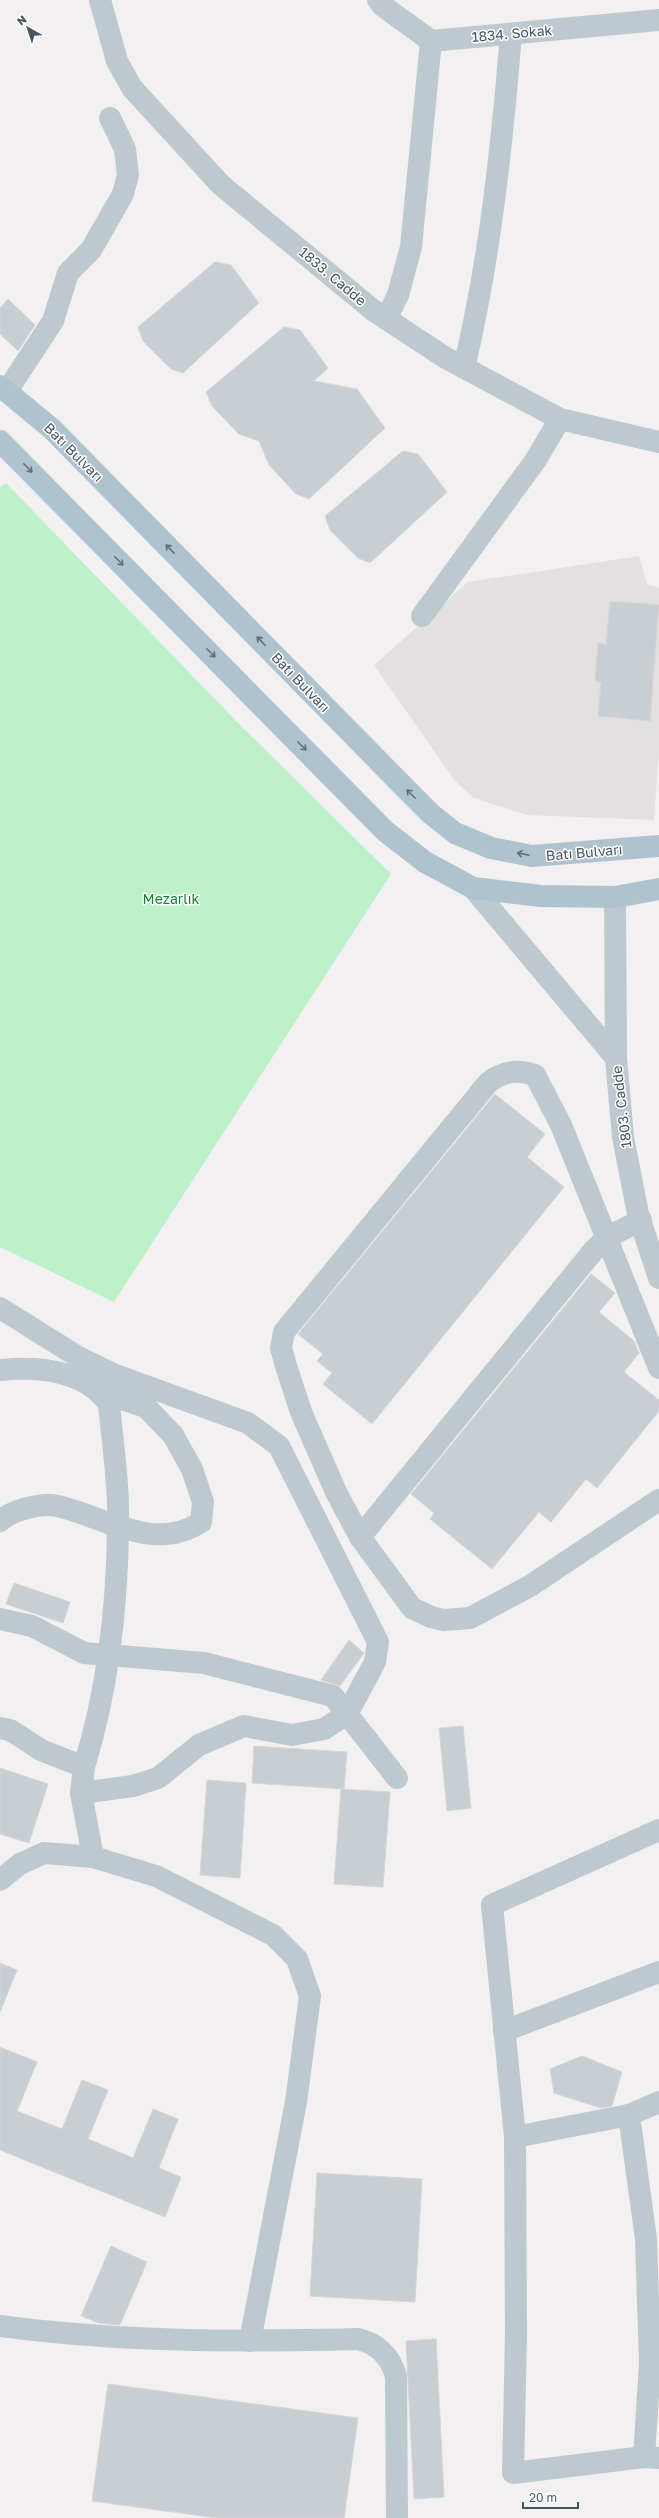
<svg xmlns="http://www.w3.org/2000/svg" width="659" height="2518" font-family="'Golos Text',sans-serif">
	<style>
		.education { fill: #e3e0e2 }
		.green { fill: #bdf1ca }
		.building { fill: #c9ced2; stroke: #d3d7db }
		.lines { fill: none; stroke-linecap: round; stroke-linejoin: round }
		.minor { stroke: #bdc9cf; stroke-width: 22 }
		.major { stroke: #afc3cf; stroke-width: 22 }
		.oneway { stroke: #61717a }
		.labels { text-anchor: middle; dominant-baseline: central; stroke-width: 3; stroke-linejoin: round; paint-order: stroke }
		.street-label { font-size: 14px; fill: #47565e; stroke: #fff }
		.park-label { font-size: 14px; fill: #14823c; stroke: #fff }
	</style>
	<rect width="100%" height="100%" fill="#f2f0f0"/>
	<!-- education -->
	<polygon class="education" points="639,556 647,584 659,588 659,750 654,820 527,815 474,798 455,781 374,665 468,582"/>
	<!-- green -->
	<polygon class="green" points="6,483 237,722 391,874 114,1302 0,1247 0,487"/>
	<!-- building -->
	<g class="building">
		<polygon points="215,262 231,265 259,303 183,373 171,369 143,341 138,327"/>
		<polygon points="8,299 35,325 18,351 0,334 0,308"/>
		<polygon points="284,327 300,330 328,368 314,381 357,389 385,428 309,499 296,494 269,465 259,441 239,434 212,406 206,392"/>
		<polygon points="403,451 418,454 447,492 370,563 358,558 330,530 325,516"/>
		<polygon points="610,601 659,605 650,721 598,716 601,683 595,680 598,642 606,645"/>
		<polygon points="495,1094 545,1134 527,1157 564,1187 372,1424 323,1384 332,1373 317,1361 323,1354 298,1334"/>
		<polygon points="591,1274 615,1293 599,1312 634,1341 639,1353 624,1372 659,1400 659,1411 597,1488 586,1479 551,1522 539,1512 492,1569 430,1519 434,1513 411,1494"/>
		<polygon points="14,1583 70,1602 63,1623 6,1604"/>
		<polygon points="349,1640 364,1653 340,1686 321,1680"/>
		<polygon points="463,1726 471,1808 447,1811 439,1728"/>
		<polygon points="254,1746 347,1752 344,1789 252,1783"/>
		<polygon points="0,1768 48,1784 29,1843 0,1834"/>
		<polygon points="207,1780 246,1783 240,1878 200,1875"/>
		<polygon points="341,1789 390,1792 383,1887 334,1884"/>
		<polygon points="0,1963 17,1970 0,2012"/>
		<polygon points="0,2047 37,2062 17,2111 62,2129 82,2080 108,2090 88,2139 133,2158 153,2109 178,2119 159,2168 181,2177 165,2217 0,2150"/>
		<polygon points="582,2056 622,2072 612,2106 601,2108 554,2093 550,2069"/>
		<polygon points="317,2173 422,2179 415,2302 310,2296"/>
		<polygon points="111,2246 147,2262 120,2325 99,2323 81,2316"/>
		<polygon points="436,2339 444,2497 414,2499 406,2341"/>
		<polygon points="108,2384 358,2418 344,2518 217,2518 92,2501"/>
	</g>
	<g class="lines">
		<!-- minor -->
		<g class="minor">
			<polyline points="100,0 117,61 132,88 221,185 373,310 446,358 560,419 659,442"/>
			<polyline points="378,0 383,6 431,41 659,20"/>
			<polyline points="386,319 398,295 411,247 431,41"/>
			<path d="M464,368C490,259 502,145 511,34"/>
			<polyline points="7,391 53,321 68,273 91,250 123,194 128,175 125,149 110,118"/>
			<polyline points="422,616 535,461 560,419"/>
			<polyline points="473,888 616,1058 623,1137 638,1214 659,1278"/>
			<polyline points="615,897 616,1058"/>
			<polyline points="0,1308 80,1358 113,1374 248,1423 279,1446 378,1642 375,1662 347,1714 324,1729 292,1735 244,1726 199,1745 158,1778 133,1786 81,1793"/>
			<path d="M659,1368L561,1125L535,1075C517,1069 503,1071 488,1083L284,1332L281,1348L286,1366L301,1412L336,1492L360,1537L412,1608L431,1617L444,1620L470,1618L530,1586L659,1500"/>
			<path d="M0,1370C38,1366 85,1370 109,1404C112,1437 117,1471 118,1504C119,1593 110,1682 84,1767"/>
			<path d="M0,1521C13,1510 41,1502 58,1506C104,1517 155,1553 201,1522L203,1502L192,1469L173,1435L146,1407L101,1392L103,1388"/>
			<polyline points="360,1537 594,1250 606,1238 641,1220"/>
			<polyline points="0,1619 32,1626 84,1653 204,1663 333,1696 397,1778"/>
			<polyline points="0,1728 10,1730 41,1750 84,1767 81,1793 93,1857"/>
			<polyline points="659,1830 492,1905 515,2137 516,2335 513,2473 644,2457 659,2458"/>
			<polyline points="0,1880 20,1864 44,1853 93,1857 156,1876 273,1935 297,1959 310,1996 296,2102 250,2341"/>
			<polyline points="504,2031 659,1972"/>
			<polyline points="629,2115 646,2239 650,2363 644,2457"/>
			<polyline points="515,2137 629,2115 659,2102"/>
			<path d="M0,2326C118,2342 239,2342 358,2339C378,2344 390,2356 396,2376L397,2518"/>
		</g>
		<!-- major -->
		<g class="major">
			<polyline points="0,386 52,429 411,794 431,814 455,833 491,848 532,856 659,846"/>
			<polyline points="0,441 385,831 425,862 473,888 541,896 615,897 659,889"/>
		</g>
	</g>
	<!-- one-way arrows -->
	<defs><path id="oneway-shaft" d="M-6 0H5M1.5-3L5.5 0L1.5 3" fill="none" stroke-width="1.6" stroke-linecap="round" stroke-linejoin="round"/></defs>
	<g class="oneway">
		<use href="#oneway-shaft" transform="translate(28 468) rotate(45)"/>
		<use href="#oneway-shaft" transform="translate(170 549) rotate(-134)"/>
		<use href="#oneway-shaft" transform="translate(119 561) rotate(45)"/>
		<use href="#oneway-shaft" transform="translate(261 641) rotate(-134)"/>
		<use href="#oneway-shaft" transform="translate(211 653) rotate(45)"/>
		<use href="#oneway-shaft" transform="translate(302 746) rotate(45)"/>
		<use href="#oneway-shaft" transform="translate(411 794) rotate(-135)"/>
		<use href="#oneway-shaft" transform="translate(523 854) rotate(-169)"/>
	</g>
	<g class="labels">
		<!-- street labels -->
		<g class="street-label">
			<text transform="translate(512 33) rotate(-5)">1834. Sokak</text>
			<text transform="translate(333 276) rotate(40)">1833. Cadde</text>
			<text transform="translate(74 452) rotate(45)">Batı Bulvarı</text>
			<text transform="translate(301 682) rotate(46)">Batı Bulvarı</text>
			<text transform="translate(584 852) rotate(-5)">Batı Bulvarı</text>
			<text transform="translate(621 1107) rotate(-97)">1803. Cadde</text>
		</g>
		<!-- park labels -->
		<g class="park-label">
			<text x="171" y="898">Mezarlık</text>
		</g>
	</g>
	<!-- north arrow -->
	<g transform="translate(28 28) rotate(321)" stroke="#ffffff" stroke-width="3" paint-order="stroke">
	<path d="M0-3L7 15L0 10L-7 15Z" fill="#47565e"/>
	<text y="-6" font-size="11" font-weight="bold" text-anchor="middle" fill="#47565e">N</text>
	</g>
	<!-- scale -->
	<path d="M523 2502v6h55v-6" fill="none" stroke="#47565e" stroke-width="2"/>
	<text x="529" y="2502" font-size="12" fill="#47565e" stroke="#ffffff" stroke-width="3" paint-order="stroke">20 m</text>
</svg>
